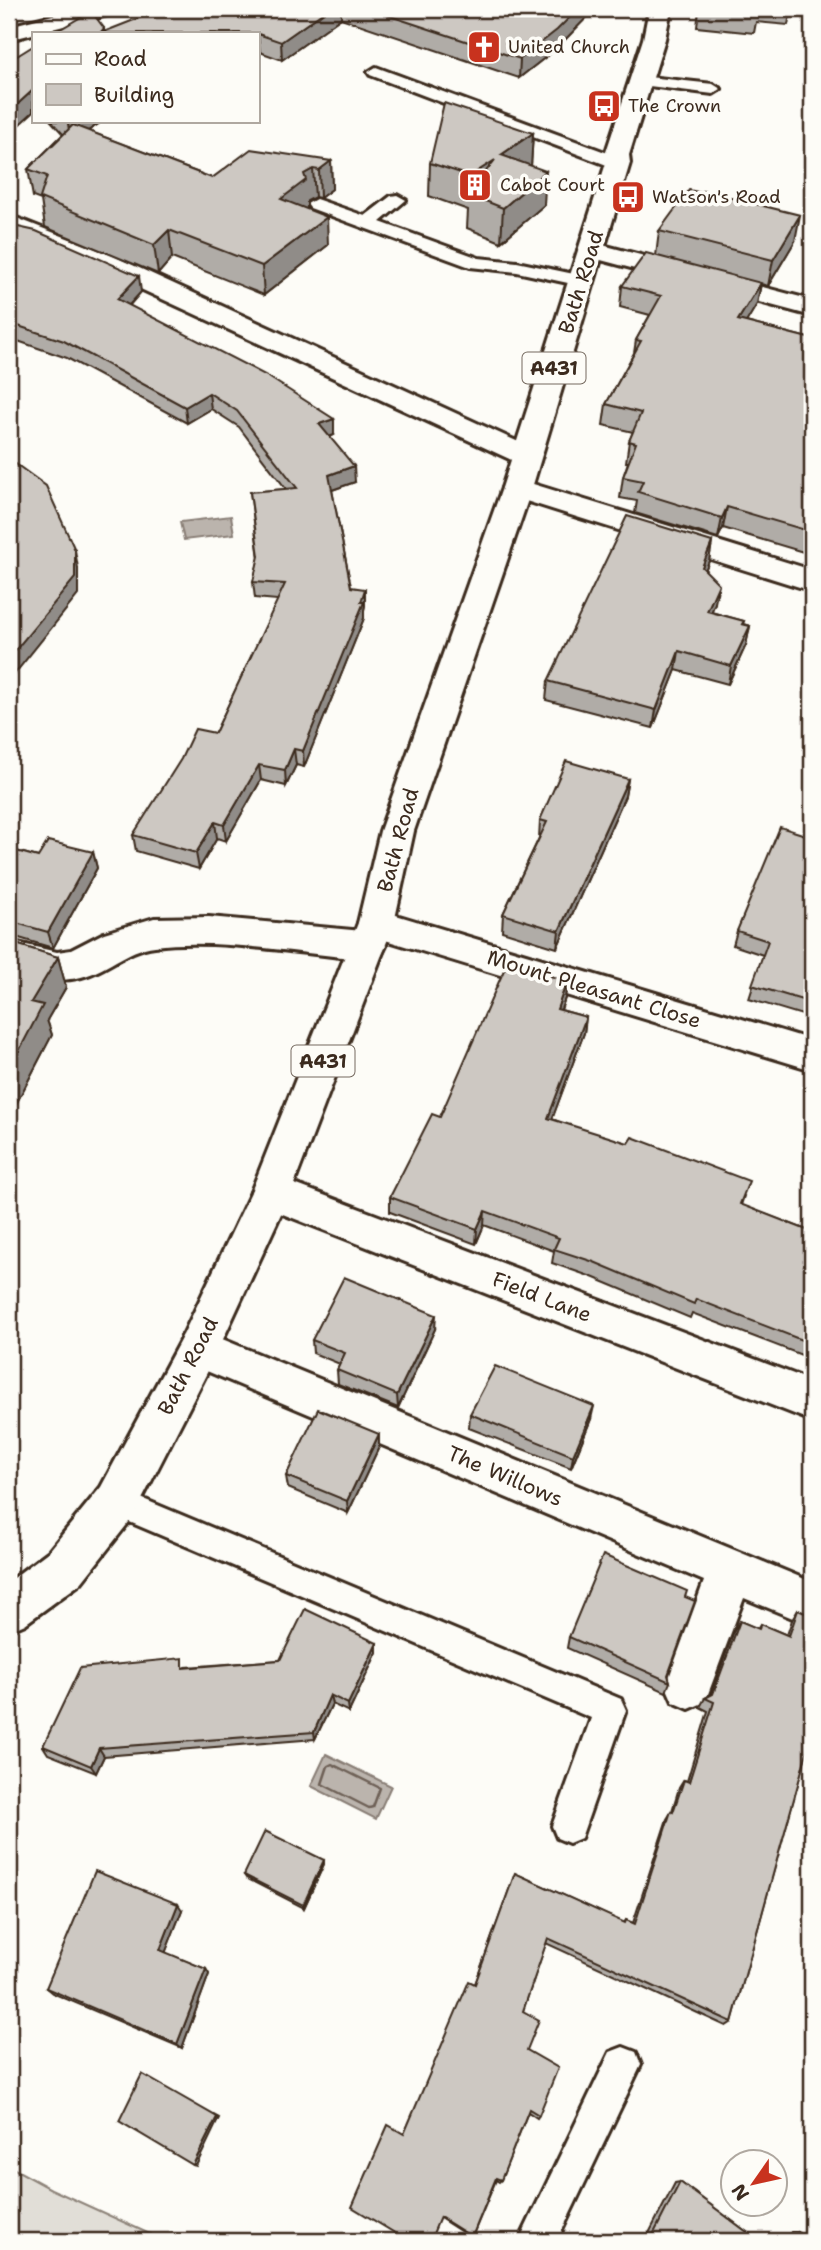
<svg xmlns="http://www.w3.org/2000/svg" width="821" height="2250" font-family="'Shantell Sans',sans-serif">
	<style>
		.green { fill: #e1ded7; stroke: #8e847a; stroke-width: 2 }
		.water { fill: #bbb4ad; stroke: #887d74; stroke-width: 2 }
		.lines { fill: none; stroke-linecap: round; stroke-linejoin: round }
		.shore { stroke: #6e6157; stroke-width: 2.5 }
		.service-casing { stroke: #3b2a1e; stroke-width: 6 }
		.minor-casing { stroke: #3b2a1e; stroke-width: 6 }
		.tertiary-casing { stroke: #3b2a1e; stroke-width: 6 }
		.primary-casing { stroke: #3b2a1e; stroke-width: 6 }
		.service { fill: #fdfcf7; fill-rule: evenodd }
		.minor { fill: #fdfcf7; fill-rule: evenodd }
		.tertiary { fill: #fdfcf7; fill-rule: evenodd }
		.primary { fill: #fdfcf7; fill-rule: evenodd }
		.wall { fill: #b0aca7; stroke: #3b2a1e; stroke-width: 2 }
		.shaded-wall { fill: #908c88; stroke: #3b2a1e; stroke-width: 2 }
		.building { fill: #cdc8c2; stroke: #3b2a1e; stroke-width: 2 }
		.labels { text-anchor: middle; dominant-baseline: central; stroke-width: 7; stroke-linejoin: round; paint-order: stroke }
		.far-poi-label { font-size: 18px; fill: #3b2a1e; stroke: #fdfcf7; text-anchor: start }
		.shield { fill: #fdfcf7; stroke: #75695f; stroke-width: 2 }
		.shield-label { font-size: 19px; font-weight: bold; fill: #3b2a1e }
		.street-label { font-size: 21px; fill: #3b2a1e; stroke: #fdfcf7 }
	</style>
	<rect width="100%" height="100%" fill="#fdfcf7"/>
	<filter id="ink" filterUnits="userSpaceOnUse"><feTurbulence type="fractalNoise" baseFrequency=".0143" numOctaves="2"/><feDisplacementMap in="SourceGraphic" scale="14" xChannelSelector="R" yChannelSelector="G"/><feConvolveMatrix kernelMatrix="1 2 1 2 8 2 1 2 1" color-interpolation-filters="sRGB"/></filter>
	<g filter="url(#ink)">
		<!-- green -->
		<polygon class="green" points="9,2166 51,2189 165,2241 9,2241"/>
		<!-- water -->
		<g class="water">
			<polygon points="231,516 234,534 184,540 180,522"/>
			<polygon points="326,1754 391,1786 376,1819 311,1786"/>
		</g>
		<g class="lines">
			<!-- shore -->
			<polygon class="shore" points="332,1764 380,1788 373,1807 369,1808 322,1784 328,1766"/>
			<!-- service casing -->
			<g class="service-casing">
				<g id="service">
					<polygon points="376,67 624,159 626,163 624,167 612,167 370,75 368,72"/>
					<polygon points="639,76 713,84 721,89 713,94 633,84 631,81"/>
					<polygon points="397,195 406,200 380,222 479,258 517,262 588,277 591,281 582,286 517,272 470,267 310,208 307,204 316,199 365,216 391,196"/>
					<polygon points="117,1488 621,1699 626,1710 581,1838 569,1843 557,1838 552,1826 591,1718 106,1512 102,1502 106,1492"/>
					<polygon points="623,2047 636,2052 641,2065 557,2241 519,2241 610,2052"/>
				</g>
			</g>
			<!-- minor casing -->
			<g class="minor-casing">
				<g id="minor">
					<polygon points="9,215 113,256 536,450 540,456 536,462 526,465 516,462 95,268 9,232"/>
					<polygon points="591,242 812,300 812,316 582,255 578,250 582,245"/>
					<polygon points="517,479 812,570 812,591 507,495 502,488 507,481"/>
					<path d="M376,909L812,1040V1070L382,939L386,946L381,956L368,960C304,954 218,938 155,946C126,949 105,973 77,978C54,983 31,974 9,969V941L57,952L71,950L104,933L154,918L209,917L363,931L358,923L363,913Z"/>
					<polygon points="271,1175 812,1381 812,1421 257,1204 251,1192 257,1180"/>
					<polygon points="198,1329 812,1582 812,1626 744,1598 705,1702 689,1709 673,1702 666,1686 704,1581 183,1361 177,1348 183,1335"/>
				</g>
			</g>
			<!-- tertiary casing -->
			<g class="tertiary-casing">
				<polygon id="tertiary" points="77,9 114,9 111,14 9,40 9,26"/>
			</g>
			<!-- primary casing -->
			<g class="primary-casing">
				<polygon id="primary" points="649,9 671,9 665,39 629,155 630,163 532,488 414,831 394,923 291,1192 213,1361 133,1517 81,1583 25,1624 9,1631 9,1581 49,1551 101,1487 183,1335 251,1192 358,923 380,831 502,488 606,163 605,155 643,39"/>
			</g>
			<!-- service -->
			<use href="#service" class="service"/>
			<!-- minor -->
			<use href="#minor" class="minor"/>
			<!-- tertiary -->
			<use href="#tertiary" class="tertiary"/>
			<!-- primary -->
			<use href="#primary" class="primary"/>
		</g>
		<!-- wall -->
		<g class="wall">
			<polygon points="195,9 595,9 556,49 519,78 341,18 282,60 260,52 54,33 104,28 104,32 187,14"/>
			<polygon points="699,9 791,9 788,25 756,22 754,33 697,27"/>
			<polygon points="51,121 103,121 88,131 212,178 331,161 332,189 320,198 315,197 307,201 306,209 328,245 264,295 172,258 158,274 45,227 41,200 33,197 28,169 63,134"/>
			<polygon points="533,133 531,166 544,205 501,242 467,228 468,210 429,196 430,163"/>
			<polygon points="9,225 141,292 129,306 334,435 330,437 355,482 332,490 351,587 365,605 364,610 364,618 304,767 296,765 286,786 261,780 226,841 217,838 199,869 136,851 133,835 215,733 278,600 255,598 253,582 259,558 250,492 286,489 239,427 211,409 187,423 67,358 9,338"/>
			<polygon points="659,231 795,241 768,286 761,284 757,304 746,322 812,339 812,550 810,554 723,528 718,538 635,513 637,501 620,498 623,477 628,462 626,462 629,441 633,432 603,425 606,404 634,353 636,340 650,315 620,307 622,286 656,256"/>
			<polygon points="812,263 812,279 809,278"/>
			<polygon points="712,542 709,561 705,570 715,603 711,612 744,621 743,624 750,626 746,645 728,684 676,670 653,728 546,700 548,681"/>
			<polygon points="628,779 625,796 557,948 502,931 503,914 539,838 540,820"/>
			<polygon points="812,837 812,1018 749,999 763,955 733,945 737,931"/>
			<polygon points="9,849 38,857 93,852 97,868 53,948 9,935"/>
			<polygon points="9,942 58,957 66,987 47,1020 52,1035 15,1106 9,1104"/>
			<polygon points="567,981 565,998 561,1010 586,1017 584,1033 552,1119 744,1196 741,1205 812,1232 812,1359 692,1313 690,1318 592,1277 552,1263 554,1251 484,1225 476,1244 390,1212 390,1197 440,1117"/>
			<polygon points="435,1329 398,1408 338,1384 337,1370 340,1364 313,1353 312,1340"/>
			<polygon points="470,1414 591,1419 571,1468 469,1428"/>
			<polygon points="379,1447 348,1513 288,1488 286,1476"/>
			<polygon points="685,1597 668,1675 670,1682 666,1692 567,1648 569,1637"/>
			<polygon points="798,1610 812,1616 812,1754 807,1751 732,2022 726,2026 546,1943 523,2011 527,2050 539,2115 537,2118 528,2112 501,2180 499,2182 496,2180 472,2237 471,2238 440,2218 404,2134 475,1984 515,1873 624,1923 626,1920 633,1923 667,1819 672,1811 679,1788 684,1780 687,1781 708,1711 700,1707 705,1698 711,1695 734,1631 740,1621 758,1629 761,1624 787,1635 792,1620"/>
			<polygon points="377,1643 377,1652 349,1712 332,1704 315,1739 104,1756 96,1773 48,1754 43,1746 186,1667 280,1660"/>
			<polygon points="324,1860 324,1864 304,1908 246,1878 244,1875"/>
			<polygon points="182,1910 165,1953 206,1969 209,1974 182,2048 52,1993 46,1988"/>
			<polygon points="680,2182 759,2241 645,2241 675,2183"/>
			<polygon points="791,2232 798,2232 811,2241 786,2241"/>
		</g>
		<!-- shaded-wall -->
		<g class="shaded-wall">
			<polygon points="328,9 341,9 341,18 282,60 281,42"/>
			<polygon points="578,9 595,9 556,49 519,78 520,59"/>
			<polygon points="258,34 260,52 257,54 257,35"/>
			<polygon points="33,90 33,112 9,134 9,112"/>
			<polygon points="72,121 103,121 71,142 68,124"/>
			<polygon points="533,133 531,167 501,155"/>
			<polygon points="495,160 469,195 470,176"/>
			<polygon points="331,161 332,189 320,198 319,170"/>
			<polygon points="313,169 315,197 307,201 307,208 283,227 281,199 304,174"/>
			<polygon points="546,171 544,205 501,242 503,208"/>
			<polygon points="800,215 795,241 768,286 773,260"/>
			<polygon points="327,217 328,245 264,295 262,266"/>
			<polygon points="169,230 172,258 158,274 154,245"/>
			<polygon points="139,276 141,292 119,316 117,299"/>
			<polygon points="761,283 757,304 735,341 738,320"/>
			<polygon points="209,393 211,409 187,423 185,407"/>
			<polygon points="334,419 334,435 320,440 319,424"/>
			<polygon points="354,466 355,482 329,491 329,475"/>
			<polygon points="727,507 723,528 718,538 722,518"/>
			<polygon points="712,542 709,561 699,585 702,567"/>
			<polygon points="75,550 78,568 78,595 9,681 9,658"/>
			<polygon points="719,584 715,603 704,630 707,611"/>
			<polygon points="365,589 365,605 364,610 364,618 304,767 303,751"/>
			<polygon points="750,626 746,645 728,684 731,666"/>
			<polygon points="679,651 676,670 653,728 656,710"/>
			<polygon points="294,749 296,765 286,786 285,770"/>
			<polygon points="259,765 261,780 226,841 224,825"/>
			<polygon points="628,779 625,796 557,948 559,931"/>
			<polygon points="215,822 217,838 199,869 196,853"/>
			<polygon points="93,852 97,868 53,948 48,932"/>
			<polygon points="58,957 66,987 47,1020 52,1035 15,1106 9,1088 9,1070 31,1002"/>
			<polygon points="567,981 565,998 555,1025 557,1009"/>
			<polygon points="586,1017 584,1033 547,1133 548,1118"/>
			<polygon points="485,1211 484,1225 476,1244 477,1229"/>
			<polygon points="436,1315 435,1329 398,1408 397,1395"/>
			<polygon points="594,1406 591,1419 571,1468 573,1456"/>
			<polygon points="379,1434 379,1447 348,1513 347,1501"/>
			<polygon points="377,1643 377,1652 349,1712 348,1704"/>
			<polygon points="330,1695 332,1704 315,1739 314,1732"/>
			<polygon points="99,1748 104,1756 96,1773 91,1766"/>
			<polygon points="324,1860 324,1864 304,1908 303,1905"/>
			<polygon points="178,1904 182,1910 164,1956 160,1950"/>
			<polygon points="206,1969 209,1974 182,2048 177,2044"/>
			<polygon points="217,2117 219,2118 196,2166 193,2165"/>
		</g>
		<!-- building -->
		<g class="building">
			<polygon points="162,9 178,9 187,14 195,9 328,9 281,42 258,34 257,35 257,33 101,33"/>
			<polygon points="369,9 578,9 557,30 520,59"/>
			<polygon points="91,11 104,28 100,33 54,33"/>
			<polygon points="33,46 33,90 9,112 9,61"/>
			<polygon points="444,103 533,133 501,155 546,171 503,208 468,194 495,160 470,176 430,163"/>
			<polygon points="73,125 212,178 251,149 331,161 319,170 313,169 304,174 306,180 281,199 327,217 262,266 169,230 154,245 40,198 47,176 28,169"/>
			<polygon points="689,190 702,193 703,191 800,215 773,260 659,231"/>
			<polygon points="9,225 36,231 139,276 117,299 267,376 334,419 319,424 354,466 329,475 351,587 365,589 361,602 364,602 303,751 294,749 285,770 259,765 224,825 215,822 196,853 133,835 181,759 195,729 215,733 285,584 253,582 259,556 250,492 297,488 237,411 209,393 185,407 64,341 9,323"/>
			<polygon points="646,253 761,283 738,320 812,339 812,532 727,507 722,518 638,492 643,481 623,477 636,443 629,441 641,413 606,404 641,341 636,340 661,296 622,286"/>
			<polygon points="9,459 46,486 75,550 75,578 9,658"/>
			<polygon points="627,516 712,542 702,567 719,584 707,611 744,621 742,624 750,626 731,666 679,651 656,710 548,681"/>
			<polygon points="566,761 628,779 559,931 503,914 547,822 540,820"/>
			<polygon points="780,827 812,837 812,1003 752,985 768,941 737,931"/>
			<polygon points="48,841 93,852 48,932 9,921 9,849 38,857"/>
			<polygon points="9,942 58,957 31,1002 43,1005 9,1070"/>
			<polygon points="507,963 567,981 557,1009 586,1017 548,1118 628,1143 632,1137 749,1181 740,1204 812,1232 812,1344 696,1299 694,1304 594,1262 554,1249 559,1238 485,1211 477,1229 390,1197 432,1114 440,1117"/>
			<polygon points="344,1277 436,1315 397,1395 337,1370 345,1353 312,1340"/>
			<polygon points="495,1366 594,1406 573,1456 470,1414"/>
			<polygon points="318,1409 379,1434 347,1501 286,1476"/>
			<polygon points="603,1555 687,1591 685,1597 695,1601 668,1675 670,1682 569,1637"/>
			<polygon points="305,1609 377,1643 348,1704 330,1695 314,1732 99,1748 91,1766 43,1746 80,1668 183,1658 183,1668 280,1660"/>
			<polygon points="798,1610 812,1616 812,1742 810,1741 732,2022 548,1938 523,2011 539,2020 527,2050 558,2068 539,2115 529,2109 501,2180 496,2178 472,2237 440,2217 430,2241 408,2241 352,2207 388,2125 404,2134 469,1981 475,1984 515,1873 625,1923 626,1920 635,1924 671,1811 673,1812 684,1780 689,1782 714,1702 705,1698 713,1694 740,1621 759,1629 761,1624 789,1636"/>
			<polygon points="265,1831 324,1860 303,1905 244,1875"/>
			<polygon points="95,1871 178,1904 160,1950 206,1969 177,2044 46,1988"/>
			<polygon points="142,2074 217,2117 193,2165 119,2121"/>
			<polygon points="680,2182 759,2241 650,2241"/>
			<polygon points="798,2232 811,2241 793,2241"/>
		</g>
	</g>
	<!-- icons -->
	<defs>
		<g id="church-square" transform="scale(1.75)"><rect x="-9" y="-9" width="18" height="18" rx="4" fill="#c8321e" stroke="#fdfcf7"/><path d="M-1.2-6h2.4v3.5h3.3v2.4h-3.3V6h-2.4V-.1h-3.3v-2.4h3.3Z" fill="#fff"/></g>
		<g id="bus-square" transform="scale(1.75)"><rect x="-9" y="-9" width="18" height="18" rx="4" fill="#c8321e" stroke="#fdfcf7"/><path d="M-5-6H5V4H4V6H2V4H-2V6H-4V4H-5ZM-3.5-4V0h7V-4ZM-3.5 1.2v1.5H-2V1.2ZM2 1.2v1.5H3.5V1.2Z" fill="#fff"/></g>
		<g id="building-square" transform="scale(1.75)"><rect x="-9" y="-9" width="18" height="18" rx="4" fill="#c8321e" stroke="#fdfcf7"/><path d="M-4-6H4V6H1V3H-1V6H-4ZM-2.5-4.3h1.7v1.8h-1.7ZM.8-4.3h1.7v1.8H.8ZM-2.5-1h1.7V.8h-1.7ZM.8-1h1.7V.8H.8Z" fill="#fff"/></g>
	</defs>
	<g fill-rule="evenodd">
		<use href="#church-square" x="484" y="47"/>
		<use href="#bus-square" x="604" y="106"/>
		<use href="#building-square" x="475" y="185"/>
		<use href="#bus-square" x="628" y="197"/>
	</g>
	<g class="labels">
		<!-- far-poi labels -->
		<g class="far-poi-label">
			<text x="508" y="47">United Church</text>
			<text x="628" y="106">The Crown</text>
			<text x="500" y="185">Cabot Court</text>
			<text x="652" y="197">Watson's Road</text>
		</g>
		<!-- shield labels -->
		<g class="shield">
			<rect x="522.5" y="352.5" width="63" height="31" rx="5"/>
			<rect x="291.5" y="1045.5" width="63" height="31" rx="5"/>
		</g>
		<g class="shield-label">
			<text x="554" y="368">A431</text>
			<text x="323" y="1061">A431</text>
		</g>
		<!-- street labels -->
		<g class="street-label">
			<text transform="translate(581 282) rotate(-73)">Bath Road</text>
			<text transform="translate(398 840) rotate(-75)">Bath Road</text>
			<text transform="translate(594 989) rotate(17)">Mount Pleasant Close</text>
			<text transform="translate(542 1297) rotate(21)">Field Lane</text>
			<text transform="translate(188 1366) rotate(-63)">Bath Road</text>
			<text transform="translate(505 1476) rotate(23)">The Willows</text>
		</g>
	</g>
	<!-- margin -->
	<rect width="821" height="2250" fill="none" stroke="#fdfcf7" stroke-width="35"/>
	<rect x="18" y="18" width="786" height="2215" fill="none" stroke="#3b2a1e" stroke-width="2.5" filter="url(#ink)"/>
	<!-- legend -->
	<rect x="32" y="32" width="228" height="91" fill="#fdfcf7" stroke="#afa8a0" stroke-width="2"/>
	<rect x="46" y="54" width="35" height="10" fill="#fdfcf7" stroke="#afa8a0" stroke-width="2"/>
	<text x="94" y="66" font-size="21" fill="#3b2a1e">Road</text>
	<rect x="46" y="84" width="35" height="21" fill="#cdc8c2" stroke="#afa8a0" stroke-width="2"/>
	<text x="94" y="102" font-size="21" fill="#3b2a1e">Building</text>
	<!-- north arrow -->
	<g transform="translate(754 2183) rotate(236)"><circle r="33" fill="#fdfcf7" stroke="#afa8a0" stroke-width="2"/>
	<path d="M0-5L12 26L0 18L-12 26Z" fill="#c8321e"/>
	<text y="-10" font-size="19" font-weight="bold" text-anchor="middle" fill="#3b2a1e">N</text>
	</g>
</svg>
